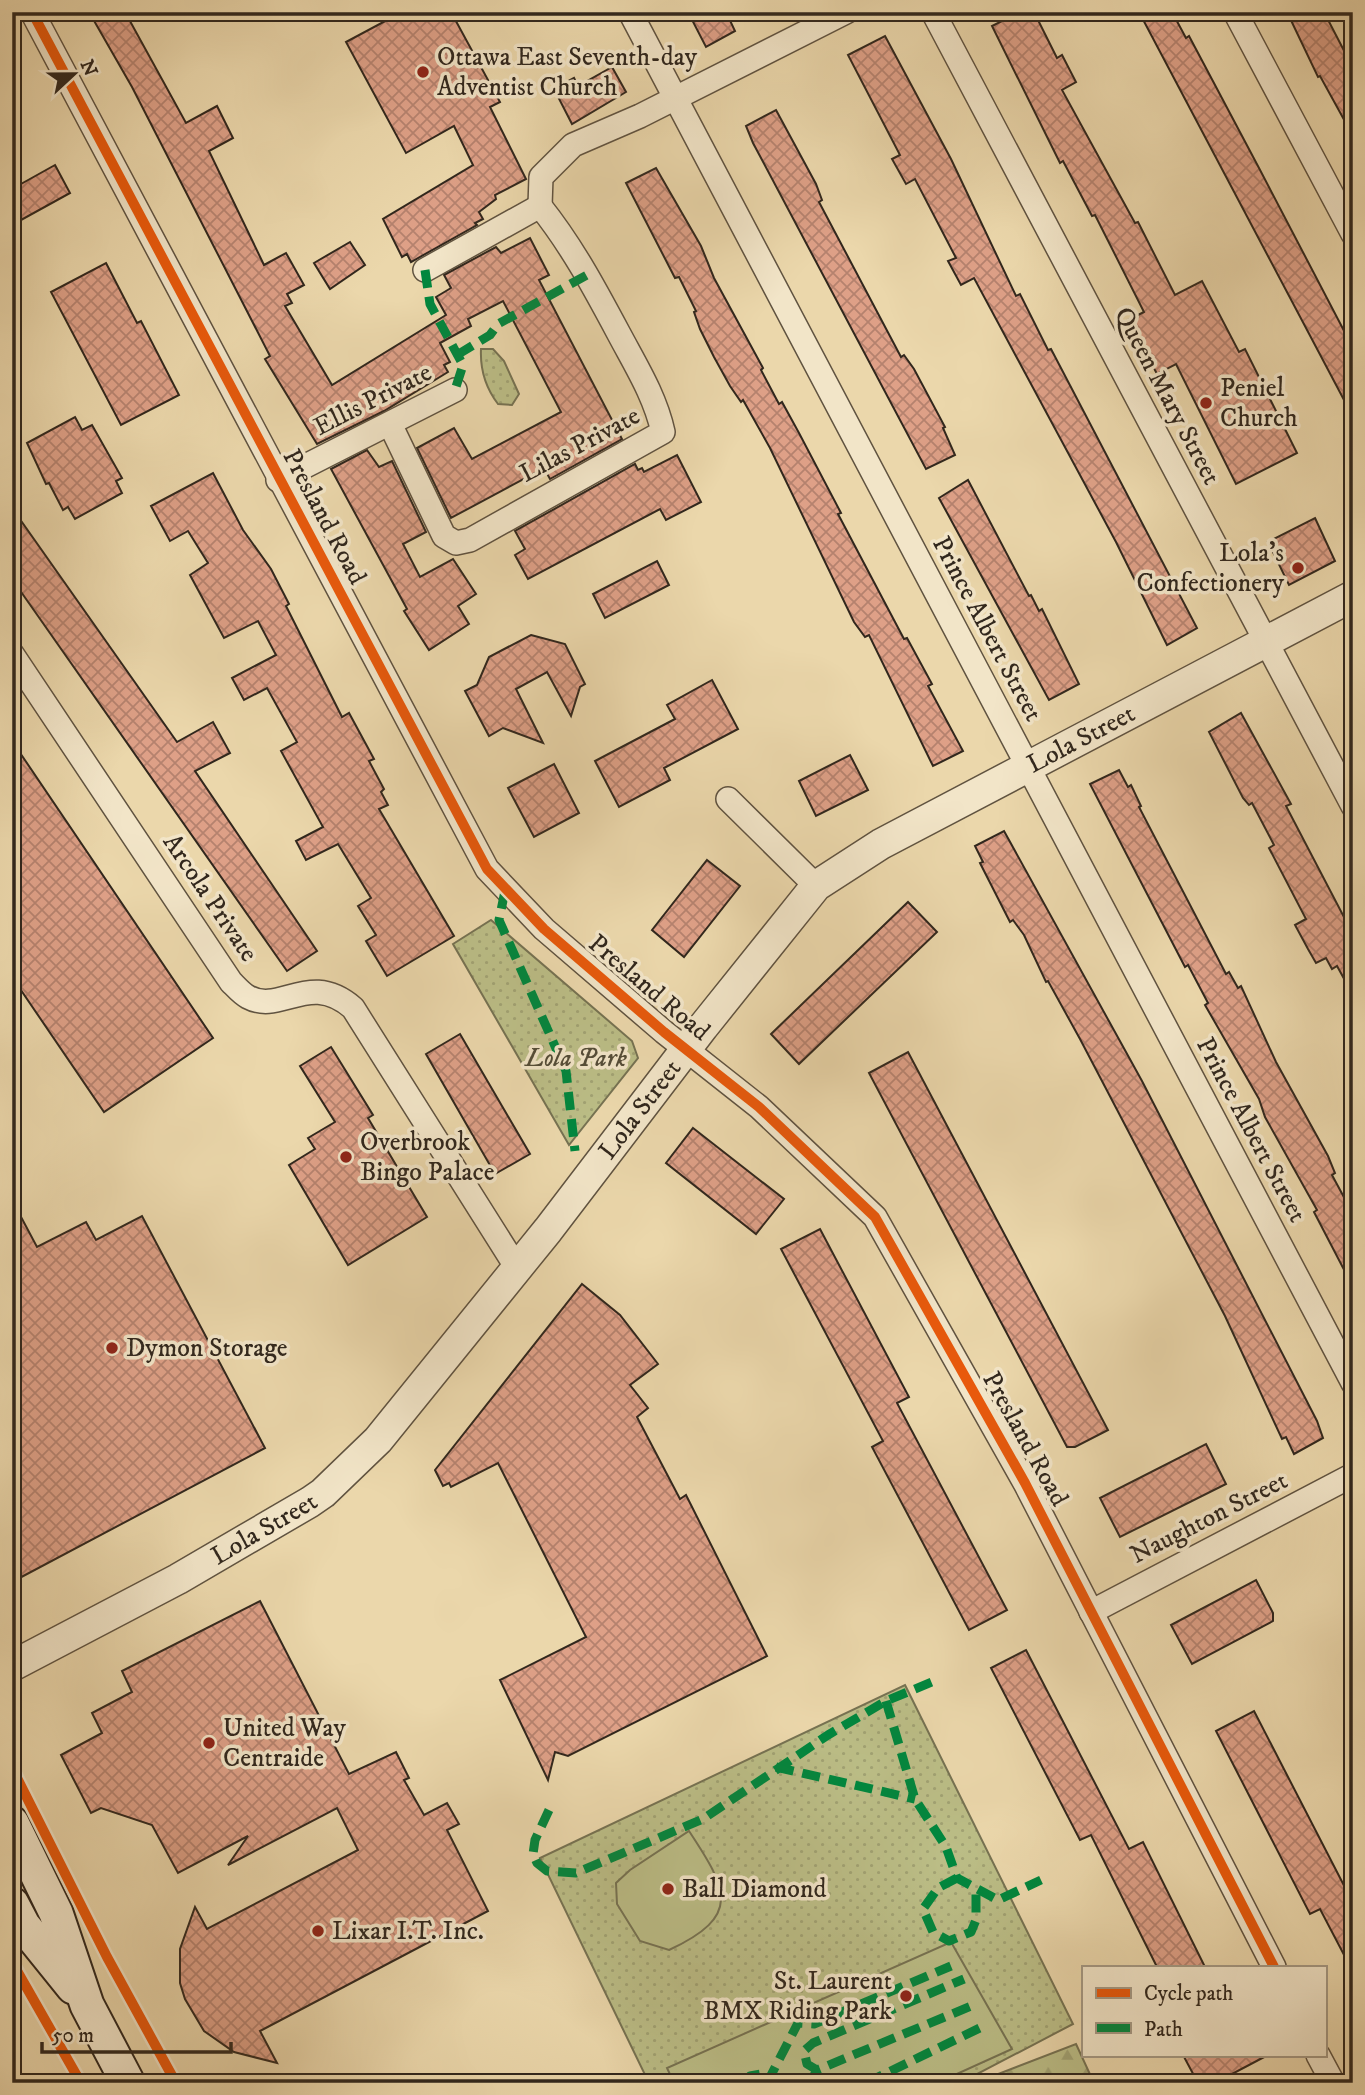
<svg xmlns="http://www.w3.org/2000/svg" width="1365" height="2095" font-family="'IM FELL DW Pica',serif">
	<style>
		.forest { fill: url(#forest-firs); stroke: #767252; stroke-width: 2 }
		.park { fill: url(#park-dots); stroke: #767252; stroke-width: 2 }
		.garden { fill: #bbbd86; stroke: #767252; stroke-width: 2 }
		.building { fill: url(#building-cross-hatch); stroke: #31271d; stroke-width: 2 }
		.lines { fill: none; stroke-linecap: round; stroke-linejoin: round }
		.minor-casing { stroke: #605340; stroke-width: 26 }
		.tertiary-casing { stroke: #605340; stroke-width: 33 }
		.secondary-casing { stroke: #31271d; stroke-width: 37 }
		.minor { stroke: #f2e5c8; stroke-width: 23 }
		.tertiary { stroke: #f2e5c8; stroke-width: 30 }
		.secondary { stroke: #f2e5c8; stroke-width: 33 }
		.quiet { stroke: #00873e; stroke-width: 9; stroke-dasharray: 18 9; stroke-linecap: butt }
		.cycleway-casing { stroke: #f2e5c8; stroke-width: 15 }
		.cycleway { stroke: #e8590c; stroke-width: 10 }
		.poi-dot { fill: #8f2418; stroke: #f2e5c8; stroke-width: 2.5 }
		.labels { text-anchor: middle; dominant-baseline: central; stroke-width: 7; stroke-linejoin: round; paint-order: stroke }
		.poi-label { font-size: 26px; fill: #31271d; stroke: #f2e5c8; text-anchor: start }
		.street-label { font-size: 26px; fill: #31271d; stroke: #f2e5c8 }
		.park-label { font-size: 26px; font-style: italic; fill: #544c37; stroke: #f2e5c8 }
	</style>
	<defs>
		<pattern id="forest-firs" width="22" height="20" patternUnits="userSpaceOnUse" patternTransform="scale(1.75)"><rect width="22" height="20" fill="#bbbd86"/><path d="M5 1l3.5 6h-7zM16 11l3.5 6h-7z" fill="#a1a273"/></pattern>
		<pattern id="park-dots" width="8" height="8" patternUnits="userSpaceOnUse" patternTransform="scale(1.75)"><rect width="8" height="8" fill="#bbbd86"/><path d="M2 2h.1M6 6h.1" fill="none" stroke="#a1a273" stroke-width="1.8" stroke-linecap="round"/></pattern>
		<pattern id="building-cross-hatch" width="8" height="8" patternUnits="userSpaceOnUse" patternTransform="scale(1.75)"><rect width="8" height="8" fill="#dea087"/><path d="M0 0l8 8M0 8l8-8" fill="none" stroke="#b5826e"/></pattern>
	</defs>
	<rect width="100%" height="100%" fill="#ebd7ab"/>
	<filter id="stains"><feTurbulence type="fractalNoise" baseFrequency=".00286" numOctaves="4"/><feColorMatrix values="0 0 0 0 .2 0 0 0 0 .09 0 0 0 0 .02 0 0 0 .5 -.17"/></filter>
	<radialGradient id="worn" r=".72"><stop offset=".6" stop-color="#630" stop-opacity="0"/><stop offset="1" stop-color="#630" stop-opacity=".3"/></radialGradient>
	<!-- forest -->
	<polygon class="forest" points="1076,2044 1094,2083 975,2083"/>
	<!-- park -->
	<g class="park">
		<path d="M481,349H493L504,361L519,394L512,405L498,404C485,387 480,370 481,349Z"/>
		<polygon points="491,920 632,1041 638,1058 569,1145 453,944"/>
		<polygon points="905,1685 1073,2024 960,2083 649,2083 540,1858"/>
	</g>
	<!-- garden -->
	<g class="garden">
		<path d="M689,1831C728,1890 742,1916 669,1950L640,1941L617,1904L616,1883L630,1870Z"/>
		<polygon points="951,1942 1012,2049 937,2083 674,2083 667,2068"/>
	</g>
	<!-- building -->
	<g class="building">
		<polygon points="89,12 125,12 186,123 217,106 233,138 209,151 264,265 286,253 304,285 287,294 292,303 285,306 332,385 446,315 436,297 451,288 444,275 496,247 501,253 530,238 549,275 539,280 622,439 550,479 544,468 451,518 417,448 454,428 472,459 561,412 503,301 468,319 471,326 440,343 450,362 444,365 448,372 384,411 317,444 265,359 270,356 132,87"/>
		<polygon points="402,12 451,12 500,102 490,107 526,179 495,195 496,199 479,212 483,219 475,223 477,225 411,262 407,254 402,257 383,219 473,165 454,126 406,153 346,42"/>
		<polygon points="688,12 726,12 735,31 706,47"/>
		<polygon points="1020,12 1034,12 1057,58 1062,55 1076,82 1062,90 1135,223 1138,222 1175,295 1202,281 1239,352 1245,349 1297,453 1236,484 1176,364 1157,374 1128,320 1144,312 1095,215 1092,216 1063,161 1060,163 992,26"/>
		<polygon points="1139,12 1172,12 1186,38 1189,36 1259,168 1353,348 1353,417"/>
		<polygon points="1287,12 1324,12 1353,68 1353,136 1320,76 1318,77"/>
		<polygon points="885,36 951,159 1016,296 1020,294 1048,350 1051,349 1197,628 1167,645 1116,542 974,278 961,285 948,261 956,258 915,179 906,184 892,159 900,155 848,55"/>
		<polygon points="612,67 626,92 572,124 554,89 574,78 578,86"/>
		<polygon points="776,110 816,184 822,200 819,202 901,357 904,355 914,369 945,427 943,428 955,455 926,469 753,143 746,126"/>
		<polygon points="55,165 70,193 12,225 12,189"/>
		<polygon points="656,168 701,246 714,278 763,368 761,370 779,404 782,402 799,433 841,513 838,514 904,639 907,638 932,684 928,686 963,751 933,766 869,635 865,637 854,622 770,448 743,400 741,402 730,386 714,357 700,329 694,312 696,311 679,277 675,278 626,183"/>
		<polygon points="350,242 365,265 330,289 314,263"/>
		<polygon points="106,263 137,323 141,321 179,395 121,425 51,292"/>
		<polygon points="75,417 82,430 92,425 122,478 116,481 122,493 75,519 68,507 63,510 49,483 46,484 27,443"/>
		<polygon points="367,450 379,467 392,461 426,532 403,544 420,577 453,559 476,594 458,606 469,624 429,650 404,611 407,609 331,469"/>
		<polygon points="677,455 701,502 666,520 660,509 528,579 515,555 525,549 515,531 635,464 638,470 642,468 644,472"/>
		<polygon points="213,473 243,530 271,569 289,604 286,606 342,717 349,713 374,759 369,761 384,789 381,792 388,805 379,809 454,936 387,976 366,941 376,935 358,906 371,898 338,844 306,860 296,841 323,827 281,751 297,742 267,688 244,700 232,678 276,655 258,621 224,638 190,575 208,563 188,531 170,541 151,506"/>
		<polygon points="968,480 1029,596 1031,595 1039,611 1042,609 1079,684 1049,700 939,498"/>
		<polygon points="12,508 177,742 213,722 230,753 195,771 317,951 287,971 12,579"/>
		<polygon points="1315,518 1335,561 1289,585 1268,542"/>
		<polygon points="657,561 669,585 605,618 593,594"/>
		<polygon points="531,635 565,644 585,684 580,687 571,716 547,672 516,689 543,743 503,728 489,736 465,691 477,685 489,657"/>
		<polygon points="712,680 738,729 664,768 670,780 619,807 595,761 675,719 667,705"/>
		<polygon points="1241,713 1291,804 1286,806 1346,921 1353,918 1353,995 1337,966 1332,969 1326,958 1316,963 1308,949 1295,925 1306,919 1269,848 1274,845 1252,803 1249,805 1243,798 1209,732"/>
		<polygon points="12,741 213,1038 104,1112 12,977"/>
		<polygon points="850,755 868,790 816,816 799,781"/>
		<polygon points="554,764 579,813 534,837 508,788"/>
		<polygon points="1119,770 1128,787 1131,785 1141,806 1139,807 1226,974 1229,972 1238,988 1241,986 1276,1062 1328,1156 1335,1173 1332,1175 1353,1214 1353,1287 1314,1212 1317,1210 1265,1117 1259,1099 1205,1005 1208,1003 1188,965 1185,967 1090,784"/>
		<polygon points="1004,831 1142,1081 1317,1421 1323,1438 1294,1454 1286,1437 1282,1439 1225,1316 1080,1039 1048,981 1046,982 1024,935 1013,920 1010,922 980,863 983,862 975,846"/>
		<polygon points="707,860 740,886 684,957 652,930"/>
		<polygon points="908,902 937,932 799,1064 771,1034"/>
		<polygon points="460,1034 530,1154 495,1174 426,1054"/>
		<polygon points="331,1047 373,1115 368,1118 427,1217 348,1265 289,1165 315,1149 308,1138 335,1122 300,1066"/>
		<polygon points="908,1052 1108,1430 1075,1447 1067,1447 869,1073"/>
		<polygon points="693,1128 784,1199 756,1234 666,1163"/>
		<polygon points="12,1200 37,1247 86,1222 96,1240 142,1216 265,1448 12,1582"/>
		<polygon points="820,1229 909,1397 897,1403 1007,1610 969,1630 872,1447 883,1441 781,1249"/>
		<polygon points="582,1284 620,1315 658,1364 630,1385 648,1408 637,1417 680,1499 686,1495 767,1656 568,1756 555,1752 548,1780 500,1680 586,1637 498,1463 451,1487 449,1483 443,1486 435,1470"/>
		<polygon points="1206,1444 1226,1484 1120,1537 1100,1498"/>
		<polygon points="1256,1580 1273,1613 1273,1621 1192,1664 1171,1625"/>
		<polygon points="260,1601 349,1774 396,1752 409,1778 404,1780 424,1815 447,1803 459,1824 447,1830 488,1911 260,2031 277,2063 234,2052 204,2031 185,1999 180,1983 180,1949 195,1907 207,1929 358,1850 337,1808 228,1865 248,1836 178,1873 152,1825 101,1808 91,1813 61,1755 102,1733 92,1713 132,1692 122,1671"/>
		<polygon points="1026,1650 1129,1849 1143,1842 1205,1967 1157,1967 1091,1835 1080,1840 991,1668"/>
		<polygon points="1254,1711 1353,1903 1353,1972 1320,1909 1310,1914 1216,1731"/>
		<polygon points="1183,2055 1268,2055 1215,2083 1198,2083"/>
	</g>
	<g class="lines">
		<!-- minor casing -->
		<g class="minor-casing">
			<g id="minor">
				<polyline points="32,12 487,869 544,929 664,1032 759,1107 875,1217 1025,1483 1274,1967"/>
				<polyline points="630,12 1353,1383"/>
				<polyline points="933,12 1353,806"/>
				<polyline points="1235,12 1353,234"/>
				<polyline points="540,206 541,177 573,145 640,116 846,12"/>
				<polyline points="425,270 540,206"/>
				<path d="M390,424L444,536L456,543L470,540L663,432C655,396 636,366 619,334C595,289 572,246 540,206"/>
				<polyline points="278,480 455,390"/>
				<path d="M12,654L231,982C236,987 242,994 248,997C281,1015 309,970 353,1008L517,1268"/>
				<polyline points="728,799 816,886"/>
				<polyline points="1091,1612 1353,1475"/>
				<polyline points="1318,2055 1333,2083"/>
			</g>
		</g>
		<!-- tertiary casing -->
		<g class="tertiary-casing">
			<g id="tertiary">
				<path id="s1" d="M12,1666L178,1579L310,1502L323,1493L378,1440L548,1230L703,1027L816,886L881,844L1353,596"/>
			</g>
		</g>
		<!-- secondary casing -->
		<g class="secondary-casing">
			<g id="secondary">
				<polyline points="12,1823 56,1913 87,2005 128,2083"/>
				<polyline points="12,1904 23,1925 73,1987"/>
			</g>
		</g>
		<!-- minor -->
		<use href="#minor" class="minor"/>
		<!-- tertiary -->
		<use href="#tertiary" class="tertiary"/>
		<!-- secondary -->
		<use href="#secondary" class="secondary"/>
		<!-- quiet -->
		<g class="quiet">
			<polyline points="425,270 430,304 463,365 455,390"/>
			<polyline points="457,355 490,335 498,324 587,275"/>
			<polyline points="505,891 499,920 566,1071 575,1151"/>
			<polyline points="886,1701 915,1799 946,1847 957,1878 998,1900 1041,1880"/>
			<polyline points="776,1767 915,1799"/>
			<polyline points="549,1810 535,1840 533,1854 537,1863 547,1871 576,1873 703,1819 828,1735 886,1701 939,1679"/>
			<polyline points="957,1878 938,1888 923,1909 933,1932 949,1941 971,1932 976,1920 976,1888"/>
			<polyline points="817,2070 807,2064 804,2051 813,2043 964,1979"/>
			<polyline points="746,2083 750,2076 761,2074 766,2083"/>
			<polyline points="767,2083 798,2023 814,2024 951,1966"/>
			<polyline points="810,2083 817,2070 976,2004"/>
			<polyline points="866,2083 986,2025"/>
		</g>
		<!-- cycleway casing -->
		<g class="cycleway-casing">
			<g id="cycleway">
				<polyline points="32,12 487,869 544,929 664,1032 759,1107 875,1217 1025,1483 1274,1967"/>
				<polyline points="12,1768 107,1957 176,2083"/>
				<polyline points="12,1962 81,2083"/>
			</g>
		</g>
		<!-- cycleway -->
		<use href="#cycleway" class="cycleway"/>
	</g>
	<!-- markers -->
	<g class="poi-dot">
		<circle cx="423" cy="72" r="7"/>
		<circle cx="1206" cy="403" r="7"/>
		<circle cx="1298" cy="568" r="7"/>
		<circle cx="346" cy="1157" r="7"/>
		<circle cx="112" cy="1348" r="7"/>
		<circle cx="209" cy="1743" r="7"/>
		<circle cx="668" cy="1889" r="7"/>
		<circle cx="318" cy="1931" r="7"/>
		<circle cx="906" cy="1996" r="7"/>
	</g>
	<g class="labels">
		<!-- poi labels -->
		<g class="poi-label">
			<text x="437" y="57">Ottawa East Seventh-day<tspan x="437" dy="30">Adventist Church</tspan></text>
			<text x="1220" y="388">Peniel<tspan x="1220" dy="30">Church</tspan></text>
			<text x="1284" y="553" text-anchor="end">Lola's<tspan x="1284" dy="30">Confectionery</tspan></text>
			<text x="360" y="1142">Overbrook<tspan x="360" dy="30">Bingo Palace</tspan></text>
			<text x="126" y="1348">Dymon Storage</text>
			<text x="223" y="1728">United Way<tspan x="223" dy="30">Centraide</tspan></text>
			<text x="682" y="1889">Ball Diamond</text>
			<text x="332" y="1931">Lixar I.T. Inc.</text>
			<text x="892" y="1981" text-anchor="end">St. Laurent<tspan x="892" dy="30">BMX Riding Park</tspan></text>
		</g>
		<!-- street labels -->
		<g class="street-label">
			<text transform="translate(1167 396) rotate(62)">Queen Mary Street</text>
			<text transform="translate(373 400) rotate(-27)">Ellis Private</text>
			<text transform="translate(580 445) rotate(-28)">Lilas Private</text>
			<text transform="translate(324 517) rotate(62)">Presland Road</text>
			<text transform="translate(987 629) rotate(62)">Prince Albert Street</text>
			<text stroke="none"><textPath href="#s1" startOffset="1442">Lola Street</textPath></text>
			<text transform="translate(210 898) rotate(56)">Arcola Private</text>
			<text transform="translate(649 988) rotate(40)">Presland Road</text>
			<text stroke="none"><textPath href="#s1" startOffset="854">Lola Street</textPath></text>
			<text transform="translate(1251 1130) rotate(62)">Prince Albert Street</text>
			<text transform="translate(1025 1439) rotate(61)">Presland Road</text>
			<text transform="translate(1209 1518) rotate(-27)">Naughton Street</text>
			<text stroke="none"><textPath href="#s1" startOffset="287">Lola Street</textPath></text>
		</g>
		<!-- park labels -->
		<g class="park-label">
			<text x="576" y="1058">Lola Park</text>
		</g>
	</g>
	<!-- margin -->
	<rect width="1365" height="2095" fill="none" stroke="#ebd7ab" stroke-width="42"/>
	<rect x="14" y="14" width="1337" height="2067" fill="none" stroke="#31271d" stroke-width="3.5"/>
	<rect x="21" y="21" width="1323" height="2053" fill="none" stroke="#31271d" stroke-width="2"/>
	<!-- legend -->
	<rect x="1082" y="1966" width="245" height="91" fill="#f2e5c8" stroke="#a59984" stroke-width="2"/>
	<rect x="1096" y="1988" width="35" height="10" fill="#e8590c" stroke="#a59984" stroke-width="2"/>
	<text x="1144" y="2000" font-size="21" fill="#31271d">Cycle path</text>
	<rect x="1096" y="2023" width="35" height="10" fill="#00873e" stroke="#a59984" stroke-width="2"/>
	<text x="1144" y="2036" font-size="21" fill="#31271d">Path</text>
	<!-- north arrow -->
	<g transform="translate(74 74) rotate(68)" stroke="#f2e5c8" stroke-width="5" paint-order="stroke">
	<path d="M0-5L12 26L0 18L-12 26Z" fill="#31271d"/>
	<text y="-10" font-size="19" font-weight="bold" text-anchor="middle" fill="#31271d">N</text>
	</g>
	<!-- scale -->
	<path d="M42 2042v10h189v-10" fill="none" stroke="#31271d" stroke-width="3.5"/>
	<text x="52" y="2042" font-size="21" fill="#31271d" stroke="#f2e5c8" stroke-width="5" paint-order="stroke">50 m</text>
	<rect width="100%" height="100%" filter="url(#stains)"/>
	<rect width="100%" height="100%" fill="url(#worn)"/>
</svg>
